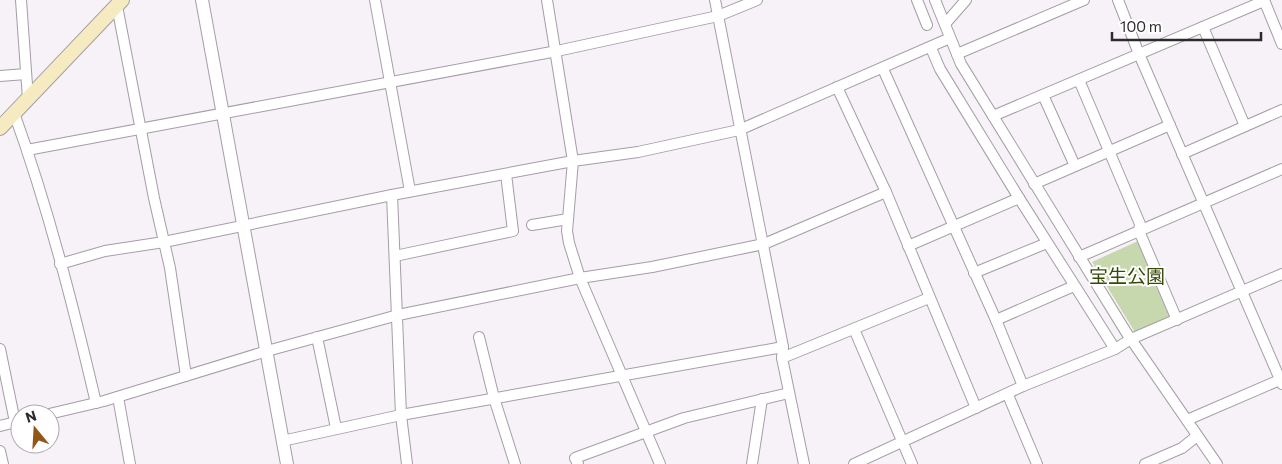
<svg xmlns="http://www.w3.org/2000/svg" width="1282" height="464" font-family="Commissioner,'Noto Sans JP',sans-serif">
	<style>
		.green { fill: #c7d8ae }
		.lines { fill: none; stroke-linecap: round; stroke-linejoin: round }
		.minor-casing { stroke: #a49ea5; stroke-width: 12 }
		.tertiary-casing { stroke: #a49ea5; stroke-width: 14 }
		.secondary-casing { stroke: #a49ea5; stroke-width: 16 }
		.minor { stroke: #fff; stroke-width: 10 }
		.tertiary { stroke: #fff; stroke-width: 12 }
		.secondary { stroke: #f6ebc0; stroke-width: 14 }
		.labels { text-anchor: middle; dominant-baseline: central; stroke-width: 4; stroke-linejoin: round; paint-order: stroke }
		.park-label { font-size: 19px; fill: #374a09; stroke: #fff }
	</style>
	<rect width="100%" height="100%" fill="#f7f1f8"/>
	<!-- green -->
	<polygon class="green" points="1138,241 1171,317 1136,334 1092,262"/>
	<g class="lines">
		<!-- minor casing -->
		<g class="minor-casing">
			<g id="minor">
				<polyline points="21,0 28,99"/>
				<polyline points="375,0 410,191"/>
				<polyline points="547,0 573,161 567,231 569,243 580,278 660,464"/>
				<polyline points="715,0 783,347 782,358 804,464"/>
				<polyline points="917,0 927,25"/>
				<polyline points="935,0 961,64 1126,332 1217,464"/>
				<polyline points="1118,0 1139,54 1282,384"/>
				<polyline points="1264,0 1282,44"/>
				<polyline points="117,6 154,198 170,268 186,376"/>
				<polyline points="945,24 966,0"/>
				<polyline points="1203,27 1245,126"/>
				<polyline points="931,48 940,69 1019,198 1115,349"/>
				<polyline points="957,54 1084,0"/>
				<polyline points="883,69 996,320 1023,386"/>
				<polyline points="0,76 26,74"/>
				<polyline points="1079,80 1140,224 1139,231 1177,320"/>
				<polyline points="837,87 886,192 976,408"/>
				<polyline points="1043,95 1075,166"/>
				<path d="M14,113C48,207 73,305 96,403"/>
				<polyline points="993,116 1264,1"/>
				<polyline points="27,150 557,51 718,16 757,0"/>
				<polyline points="1182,154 1282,110"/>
				<polyline points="1034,184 1170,125"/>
				<polyline points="392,195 401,415 407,464"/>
				<polyline points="532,225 568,219"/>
				<polyline points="908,246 1019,198"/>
				<polyline points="395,256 513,231 506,174"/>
				<polyline points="1079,257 1282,169"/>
				<polyline points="60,264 105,251 164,242 392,195 573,161 638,152 739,130 950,38"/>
				<polyline points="974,273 1047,243"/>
				<polyline points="996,320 1074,286"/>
				<polyline points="854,329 912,464"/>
				<polyline points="317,337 336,428"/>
				<polyline points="479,337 494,398 515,464"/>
				<polyline points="0,349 15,422"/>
				<polyline points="782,358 929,298"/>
				<polyline points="1008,395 1037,464"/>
				<polyline points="118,397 130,464"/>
				<polyline points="49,414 104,401 267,351 398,315 580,278 652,267 764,244 886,192"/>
				<polyline points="1187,420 1282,379"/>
				<polyline points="0,426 20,421"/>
				<polyline points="282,441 401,415 783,347"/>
				<polyline points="0,451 3,464"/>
				<polyline points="578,464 575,458 684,418 789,393"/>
				<polyline points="752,464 762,399"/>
				<polyline points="854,464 1023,386 1115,349 1131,339 1282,274"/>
				<polyline points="1145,464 1182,448 1197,436"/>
			</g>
		</g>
		<!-- tertiary casing -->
		<g class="tertiary-casing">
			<polyline id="tertiary" points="202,0 287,464"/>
		</g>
		<!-- secondary casing -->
		<g class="secondary-casing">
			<polyline id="secondary" points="0,128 122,0"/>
		</g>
		<!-- minor -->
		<use href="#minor" class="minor"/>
		<!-- tertiary -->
		<use href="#tertiary" class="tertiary"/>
		<!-- secondary -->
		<use href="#secondary" class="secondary"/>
	</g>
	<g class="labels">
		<!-- park labels -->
		<g class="park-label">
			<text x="1127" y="275">宝生公園</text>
		</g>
	</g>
	<!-- north arrow -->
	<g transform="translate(35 429) rotate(342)"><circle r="24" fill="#ffffff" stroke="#abaaab"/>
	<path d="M0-4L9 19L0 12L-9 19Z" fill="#925617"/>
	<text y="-8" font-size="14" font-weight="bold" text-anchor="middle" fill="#2e2b2e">N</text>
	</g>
	<!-- scale -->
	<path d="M1112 32v8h149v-8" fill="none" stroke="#2e2b2e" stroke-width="2.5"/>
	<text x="1120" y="32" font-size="15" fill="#2e2b2e" stroke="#ffffff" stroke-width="4" paint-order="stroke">100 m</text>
</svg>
